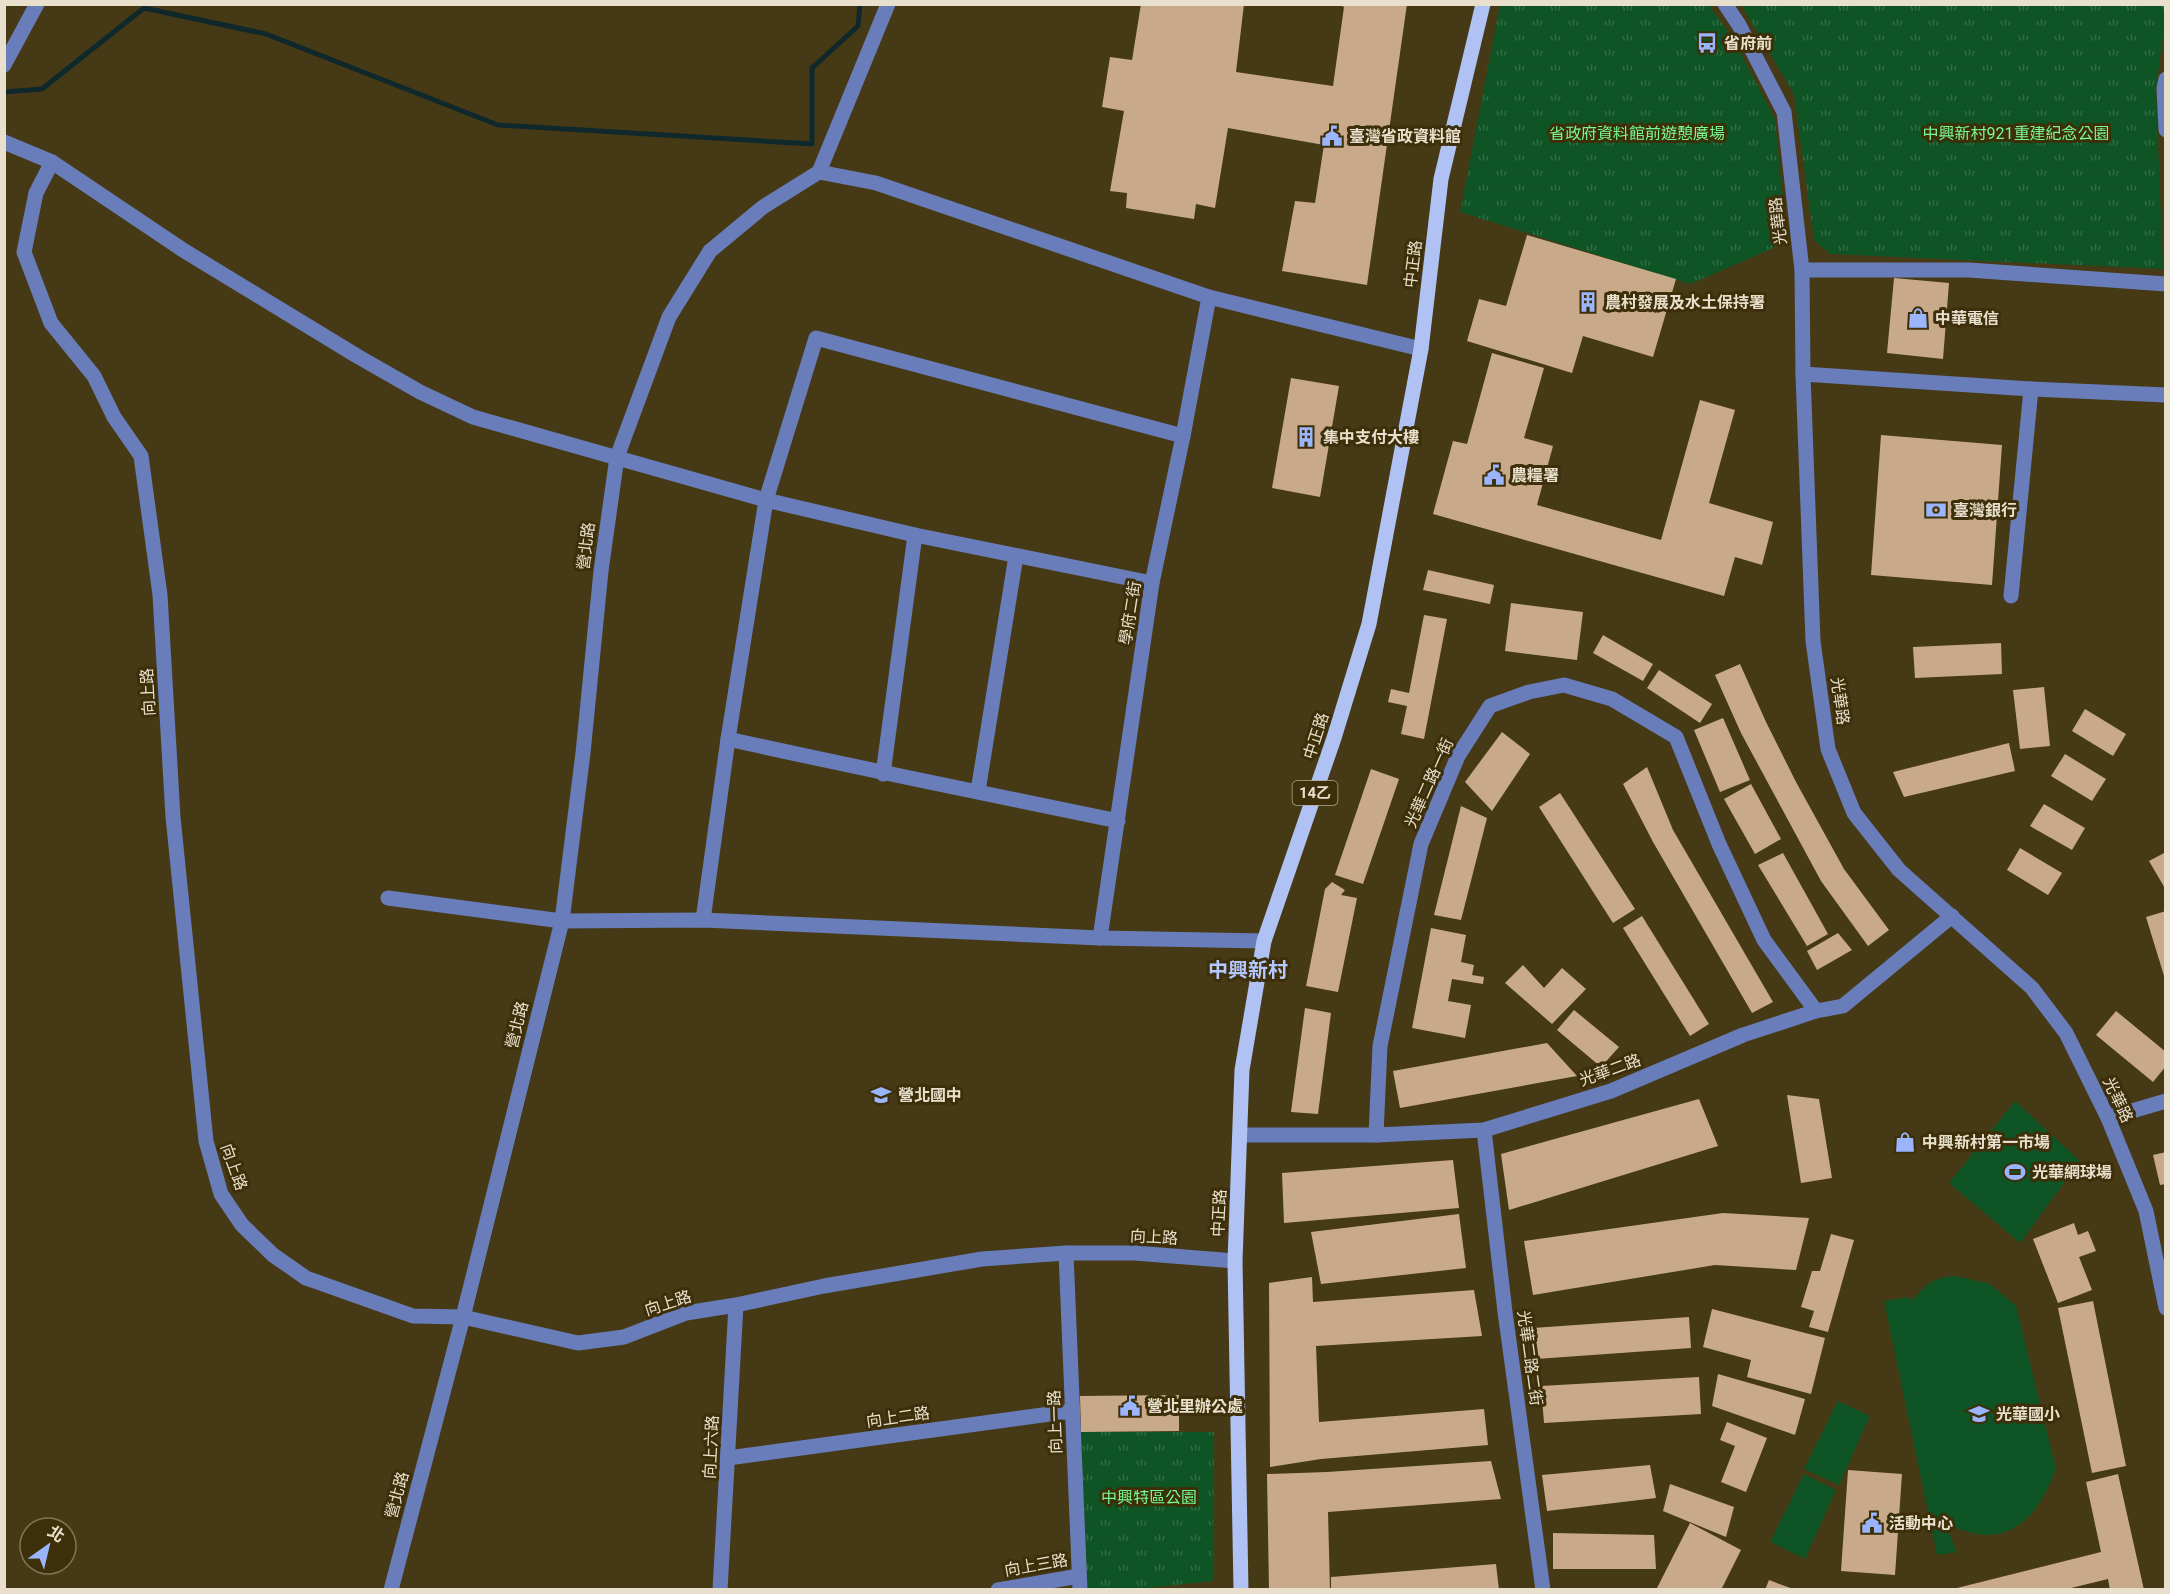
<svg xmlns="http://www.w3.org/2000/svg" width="2170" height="1594" font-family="Roboto,'Noto Sans TC',sans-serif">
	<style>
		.grass { fill: url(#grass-tufts) }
		.pitch { fill: #0f5424 }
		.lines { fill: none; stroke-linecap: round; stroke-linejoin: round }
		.stream { stroke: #0f282b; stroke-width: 5 }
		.building { fill: #c8aa8a }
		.minor { stroke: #687db9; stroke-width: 15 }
		.major { stroke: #afc2f3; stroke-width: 15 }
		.labels { text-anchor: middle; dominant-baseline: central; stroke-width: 6; stroke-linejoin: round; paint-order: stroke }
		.shield { fill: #3c2f09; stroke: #b4ab92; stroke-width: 1.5 }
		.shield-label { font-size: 15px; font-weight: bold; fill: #e8e0cc }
		.poi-label { font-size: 16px; font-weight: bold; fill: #e8e0cc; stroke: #3c2f09; text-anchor: start }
		.park-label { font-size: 16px; fill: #76fb94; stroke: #3c2f09 }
		.street-label { font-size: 16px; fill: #e8e0cc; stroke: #3c2f09 }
		.quarter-label { font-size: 20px; font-weight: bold; fill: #b4c8ff; stroke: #3c2f09 }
	</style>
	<defs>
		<pattern id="grass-tufts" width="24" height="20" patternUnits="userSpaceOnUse" patternTransform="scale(1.5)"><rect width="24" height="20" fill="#0f5424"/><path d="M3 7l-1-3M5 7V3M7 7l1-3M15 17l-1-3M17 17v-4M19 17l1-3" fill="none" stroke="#326c43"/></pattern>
	</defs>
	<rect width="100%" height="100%" fill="#463915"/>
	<!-- grass -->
	<g class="grass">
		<polygon points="1500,5 1709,5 1734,40 1775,119 1787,242 1690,284 1460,212"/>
		<polygon points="1741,5 2165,5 2165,21 2156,89 2163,269 1830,254 1814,240 1794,94"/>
		<polygon points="1081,1432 1214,1432 1213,1581 1139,1589 1087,1589"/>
	</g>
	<!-- pitch -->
	<g class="pitch">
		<polygon points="2015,1101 2080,1161 2020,1243 1949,1183"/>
		<path d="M1956,1276L1990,1284L2016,1306L2056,1469C2036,1523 2002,1554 1945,1522L1957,1552L1937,1555L1884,1301L1910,1297L1911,1302C1926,1284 1933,1277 1956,1276Z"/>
		<polygon points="1838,1401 1870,1416 1839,1485 1804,1469"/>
		<polygon points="1804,1474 1836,1490 1805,1559 1770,1542"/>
	</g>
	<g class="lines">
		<!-- stream -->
		<polyline class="stream" points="4,92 42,89 144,8 266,34 498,125 812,144 812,68 858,26 860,4"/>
	</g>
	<!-- building -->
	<g class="building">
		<polygon points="1141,4 1244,4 1236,72 1333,86 1344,7 1338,4 1407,4 1367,285 1282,271 1295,201 1315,203 1324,145 1228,128 1215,208 1196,204 1194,219 1126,208 1127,193 1110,191 1124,111 1102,107 1110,57 1132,60"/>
		<polygon points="1527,235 1676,279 1653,357 1583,336 1572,373 1467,341 1479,299 1506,306"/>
		<polygon points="1894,278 1949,283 1943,359 1887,353"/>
		<polygon points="1492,353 1544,368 1524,438 1553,446 1537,505 1661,540 1700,400 1735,410 1709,503 1773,522 1762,565 1735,557 1724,596 1433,514 1453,441 1467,444"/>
		<polygon points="1291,378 1339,386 1320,497 1272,488"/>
		<polygon points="1881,435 2002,445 1992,585 1871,575"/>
		<polygon points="1428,570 1494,585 1490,604 1423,590"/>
		<polygon points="1511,603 1583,612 1577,660 1505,651"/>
		<polygon points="1424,615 1447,619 1424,739 1401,734 1407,706 1388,702 1391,689 1409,693"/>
		<polygon points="1603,635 1653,664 1643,681 1593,653"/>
		<polygon points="2001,643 2002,674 1915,678 1913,647"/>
		<polygon points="1740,664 1766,722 1796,782 1844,869 1889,930 1868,946 1821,881 1741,733 1715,675"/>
		<polygon points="1659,670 1712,704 1700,723 1647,688"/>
		<polygon points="2044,687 2050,746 2020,749 2013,690"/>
		<polygon points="2085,709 2126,734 2113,756 2072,731"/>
		<polygon points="1723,718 1750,780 1720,792 1694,730"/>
		<polygon points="1502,732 1530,754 1492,811 1465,782"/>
		<polygon points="2009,743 2015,771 1904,797 1893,772"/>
		<polygon points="2065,754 2106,779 2092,801 2051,776"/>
		<polygon points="1647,767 1673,830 1773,1002 1752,1013 1653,842 1623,784"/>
		<polygon points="1371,769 1399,779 1363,884 1335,875"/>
		<polygon points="1751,784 1781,839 1755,854 1724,799"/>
		<polygon points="1560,793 1635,909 1613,923 1539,807"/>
		<polygon points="2044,804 2085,828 2072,850 2030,826"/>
		<polygon points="1461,806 1487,818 1461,920 1434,915"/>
		<polygon points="2020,848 2062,873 2048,895 2007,870"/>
		<polygon points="2166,852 2166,890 2149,861"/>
		<polygon points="1783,853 1828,934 1807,946 1758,865"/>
		<polygon points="1332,882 1345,890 1341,895 1357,898 1338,992 1306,986 1325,889"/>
		<polygon points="2166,911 2166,979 2165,979 2146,917"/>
		<polygon points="1642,916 1709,1024 1690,1036 1623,928"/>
		<polygon points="1431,928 1466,935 1461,962 1474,965 1472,975 1484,977 1483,984 1452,979 1448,1001 1471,1005 1465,1038 1412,1028"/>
		<polygon points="1838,933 1852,950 1817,970 1807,951"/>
		<polygon points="1523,965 1544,988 1562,968 1586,989 1552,1024 1505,983"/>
		<polygon points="1305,1008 1331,1013 1318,1114 1291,1112"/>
		<polygon points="1574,1010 1619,1047 1601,1067 1557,1030"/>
		<polygon points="2116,1011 2166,1052 2166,1066 2153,1082 2096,1035"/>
		<polygon points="1547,1043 1577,1076 1400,1108 1393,1071"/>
		<polygon points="1787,1095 1819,1099 1832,1178 1801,1183"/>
		<polygon points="1699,1099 1718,1146 1509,1210 1501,1154"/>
		<polygon points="2166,1152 2166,1184 2160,1185 2153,1155"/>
		<polygon points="1453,1160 1459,1208 1284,1223 1282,1173"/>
		<polygon points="1723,1213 1809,1218 1796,1270 1715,1265 1533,1295 1524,1241"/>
		<polygon points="1459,1214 1466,1268 1321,1284 1311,1232"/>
		<polygon points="2074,1223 2078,1235 2088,1231 2096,1251 2079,1257 2092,1290 2058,1303 2033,1239"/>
		<polygon points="1831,1234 1854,1240 1828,1332 1809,1327 1814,1311 1801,1307 1812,1271 1820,1271"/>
		<polygon points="1312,1277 1313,1302 1474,1290 1482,1336 1316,1346 1319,1422 1484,1409 1488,1445 1321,1459 1270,1467 1269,1283"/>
		<polygon points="2093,1301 2126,1466 2092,1473 2058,1308"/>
		<polygon points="1712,1309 1825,1338 1811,1394 1747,1377 1751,1360 1703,1347"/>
		<polygon points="1689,1317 1691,1348 1536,1359 1533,1328"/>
		<polygon points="1718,1374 1805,1399 1795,1435 1712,1406"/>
		<polygon points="1699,1377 1701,1414 1544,1423 1541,1386"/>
		<polygon points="1179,1395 1179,1431 1081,1432 1080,1396"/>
		<polygon points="1727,1422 1767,1438 1746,1492 1721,1482 1735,1446 1720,1440"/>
		<polygon points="1491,1461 1501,1499 1328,1512 1330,1590 1269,1590 1267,1474 1327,1472"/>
		<polygon points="1650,1465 1656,1498 1547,1511 1542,1475"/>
		<polygon points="1848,1470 1902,1474 1895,1575 1841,1571"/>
		<polygon points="2118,1474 2144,1590 2110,1590 2108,1579 2063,1590 1949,1590 2101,1552 2086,1482"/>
		<polygon points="1670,1484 1734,1507 1726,1537 1663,1511"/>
		<polygon points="1690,1523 1741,1550 1721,1590 1656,1590"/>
		<polygon points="1553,1533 1654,1535 1656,1569 1553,1569"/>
		<polygon points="1496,1564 1499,1590 1331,1590 1331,1577"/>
		<polygon points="1769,1580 1793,1589 1793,1590 1765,1590"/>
	</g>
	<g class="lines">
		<!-- minor -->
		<g class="minor">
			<polyline points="1725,4 1739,25 1784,112 1802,270 1803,374 1813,641 1828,749 1854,813 1899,870 2032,988 2066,1033 2108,1118 2146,1211 2166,1308"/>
			<polyline points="4,65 37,4"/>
			<polyline points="2166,79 2164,88 2166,130"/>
			<polyline points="4,142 52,162 183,250 357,356 420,392 473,417 766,500 915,535 1152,583"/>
			<polyline points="52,162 36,193 24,252 51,323 94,376 114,417 141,456 160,595 173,817 206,1141 221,1194 242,1225 273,1255 306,1278 413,1316 463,1317 578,1343 624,1337 686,1313 736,1305 824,1286 982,1259 1066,1253 1135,1253 1235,1261"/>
			<polyline points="819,172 888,4"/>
			<polyline points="1802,270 1969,270 2166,284"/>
			<polyline points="1803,374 2031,389 2166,395"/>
			<polyline points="2011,596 2031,389"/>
			<path d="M728,739C858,768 988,794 1118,821"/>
			<polyline points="883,774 915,535"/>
			<polyline points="978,791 1016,556"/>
			<polyline points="388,898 562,921 703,920 1100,938 1264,941"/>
			<polyline points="703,920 728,739 766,500 816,338 1183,436"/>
			<polyline points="1100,938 1152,583 1183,436 1209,297"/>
			<polyline points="2108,1118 2166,1101"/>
			<polyline points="1484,1130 1505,1312 1543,1590"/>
			<polyline points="1241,1135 1376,1135 1484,1130 1611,1091 1743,1035 1816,1011 1843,1006 1952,916"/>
			<polyline points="1376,1135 1380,1046 1421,844 1458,756 1490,706 1529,692 1564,685 1612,699 1676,737 1719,844 1764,940 1816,1011"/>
			<polyline points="1066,1253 1080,1590"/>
			<polyline points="728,1458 1072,1411"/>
			<polyline points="391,1590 463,1317 562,921 583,753 601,571 617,457 669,317 710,251 763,207 819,172 876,183 1209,297 1421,349"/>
			<polyline points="720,1590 736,1305"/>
			<polyline points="998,1590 1079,1576"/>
		</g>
		<!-- major -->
		<polyline class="major" points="1241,1590 1235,1261 1242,1070 1264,941 1334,738 1369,624 1421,349 1441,179 1483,4"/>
	</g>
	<!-- icons -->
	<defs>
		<g id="bus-bare" transform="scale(1.62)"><path d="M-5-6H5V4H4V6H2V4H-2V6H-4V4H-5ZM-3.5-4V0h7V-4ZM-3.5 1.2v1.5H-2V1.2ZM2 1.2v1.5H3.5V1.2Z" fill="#9bb5fd" stroke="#3c2f09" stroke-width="2.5" paint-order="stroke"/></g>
		<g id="civic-bare" transform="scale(1.62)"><path d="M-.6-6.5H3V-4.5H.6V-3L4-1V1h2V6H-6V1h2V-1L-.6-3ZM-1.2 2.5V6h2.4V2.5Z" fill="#9bb5fd" stroke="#3c2f09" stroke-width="2.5" paint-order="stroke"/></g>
		<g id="building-bare" transform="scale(1.62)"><path d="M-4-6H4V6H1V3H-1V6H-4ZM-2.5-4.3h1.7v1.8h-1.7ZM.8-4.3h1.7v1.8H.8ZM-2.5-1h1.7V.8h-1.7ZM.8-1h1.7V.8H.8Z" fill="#9bb5fd" stroke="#3c2f09" stroke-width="2.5" paint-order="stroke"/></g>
		<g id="shop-bare" transform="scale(1.62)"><path d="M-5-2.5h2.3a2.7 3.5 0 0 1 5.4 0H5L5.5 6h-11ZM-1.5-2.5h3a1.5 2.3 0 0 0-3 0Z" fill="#9bb5fd" stroke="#3c2f09" stroke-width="2.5" paint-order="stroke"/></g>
		<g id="bank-bare" transform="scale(1.62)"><path d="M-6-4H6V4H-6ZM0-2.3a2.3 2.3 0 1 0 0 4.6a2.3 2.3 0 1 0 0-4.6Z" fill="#9bb5fd" stroke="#3c2f09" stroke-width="2.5" paint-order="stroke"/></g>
		<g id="school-bare" transform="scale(1.62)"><path d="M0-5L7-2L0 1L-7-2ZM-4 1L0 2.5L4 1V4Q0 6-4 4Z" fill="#9bb5fd" stroke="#3c2f09" stroke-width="2.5" paint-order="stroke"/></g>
		<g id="stadium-bare" transform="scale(1.62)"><path d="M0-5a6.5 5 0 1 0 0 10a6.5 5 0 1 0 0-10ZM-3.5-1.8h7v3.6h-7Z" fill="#9bb5fd" stroke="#3c2f09" stroke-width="2.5" paint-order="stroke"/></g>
	</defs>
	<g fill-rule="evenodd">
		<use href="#bus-bare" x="1707" y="43"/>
		<use href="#civic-bare" x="1332" y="136"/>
		<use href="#building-bare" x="1588" y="302"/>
		<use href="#shop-bare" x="1918" y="318"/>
		<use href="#building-bare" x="1306" y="437"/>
		<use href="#civic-bare" x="1494" y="475"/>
		<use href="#bank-bare" x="1936" y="510"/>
		<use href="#school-bare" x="881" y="1095"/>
		<use href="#shop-bare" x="1905" y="1142"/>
		<use href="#stadium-bare" x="2015" y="1172"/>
		<use href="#civic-bare" x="1130" y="1406"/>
		<use href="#school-bare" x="1979" y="1414"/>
		<use href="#civic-bare" x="1872" y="1523"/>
	</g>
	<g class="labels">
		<!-- shield labels -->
		<rect class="shield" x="1292.5" y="781" width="45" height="24" rx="4.5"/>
		<g class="shield-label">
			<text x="1315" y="793">14乙</text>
		</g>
		<!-- poi labels -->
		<g class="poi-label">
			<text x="1724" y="43">省府前</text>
			<text x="1349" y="136">臺灣省政資料館</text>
			<text x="1605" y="302">農村發展及水土保持署</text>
			<text x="1935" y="318">中華電信</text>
			<text x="1323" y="437">集中支付大樓</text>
			<text x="1511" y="475">農糧署</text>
			<text x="1953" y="510">臺灣銀行</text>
			<text x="898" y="1095">營北國中</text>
			<text x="1922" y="1142">中興新村第一市場</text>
			<text x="2032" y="1172">光華網球場</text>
			<text x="1147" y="1406">營北里辦公處</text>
			<text x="1996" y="1414">光華國小</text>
			<text x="1889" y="1523">活動中心</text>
		</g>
		<!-- park labels -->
		<g class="park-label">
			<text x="1637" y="133">省政府資料館前遊憩廣場</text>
			<text x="2016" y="133">中興新村921重建紀念公園</text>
			<text x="1149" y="1497">中興特區公園</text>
		</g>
		<!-- street labels -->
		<g class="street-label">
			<text transform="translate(1778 221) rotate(-97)">光華路</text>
			<text transform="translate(1413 264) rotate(-83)">中正路</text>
			<text transform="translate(586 546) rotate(-83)">營北路</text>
			<text transform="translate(1130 613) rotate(-81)">學府二街</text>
			<text transform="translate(148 692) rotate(-93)">向上路</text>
			<text transform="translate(1840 701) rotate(82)">光華路</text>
			<text transform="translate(1316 736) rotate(-72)">中正路</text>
			<text transform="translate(1429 783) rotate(-66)">光華二路一街</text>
			<text transform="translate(517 1025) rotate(-76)">營北路</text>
			<text transform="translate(1610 1070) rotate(-20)">光華二路</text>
			<text transform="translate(2118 1100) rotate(65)">光華路</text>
			<text transform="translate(234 1167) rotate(70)">向上路</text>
			<text transform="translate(1219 1213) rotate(-87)">中正路</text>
			<text transform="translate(1154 1237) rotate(3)">向上路</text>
			<text transform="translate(668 1303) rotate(-18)">向上路</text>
			<text transform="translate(1530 1358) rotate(82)">光華二路二街</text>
			<text transform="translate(898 1417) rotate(-8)">向上二路</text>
			<text transform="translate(1055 1422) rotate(-92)">向上一路</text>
			<text transform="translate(711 1447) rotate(-87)">向上六路</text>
			<text transform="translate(397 1495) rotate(-75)">營北路</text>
			<text transform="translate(1036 1565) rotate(-10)">向上三路</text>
		</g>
		<!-- quarter labels -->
		<g class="quarter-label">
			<text x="1248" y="970">中興新村</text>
		</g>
	</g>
	<!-- border -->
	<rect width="2170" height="1594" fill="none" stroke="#e8e0cc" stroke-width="12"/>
	<!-- north arrow -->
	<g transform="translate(48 1546) rotate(34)"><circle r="28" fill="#3c2f09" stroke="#817657" stroke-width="1.5"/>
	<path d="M0-4.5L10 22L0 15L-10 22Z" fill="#9bb5fd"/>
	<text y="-9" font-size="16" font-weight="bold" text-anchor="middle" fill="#e8e0cc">北</text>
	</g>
</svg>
